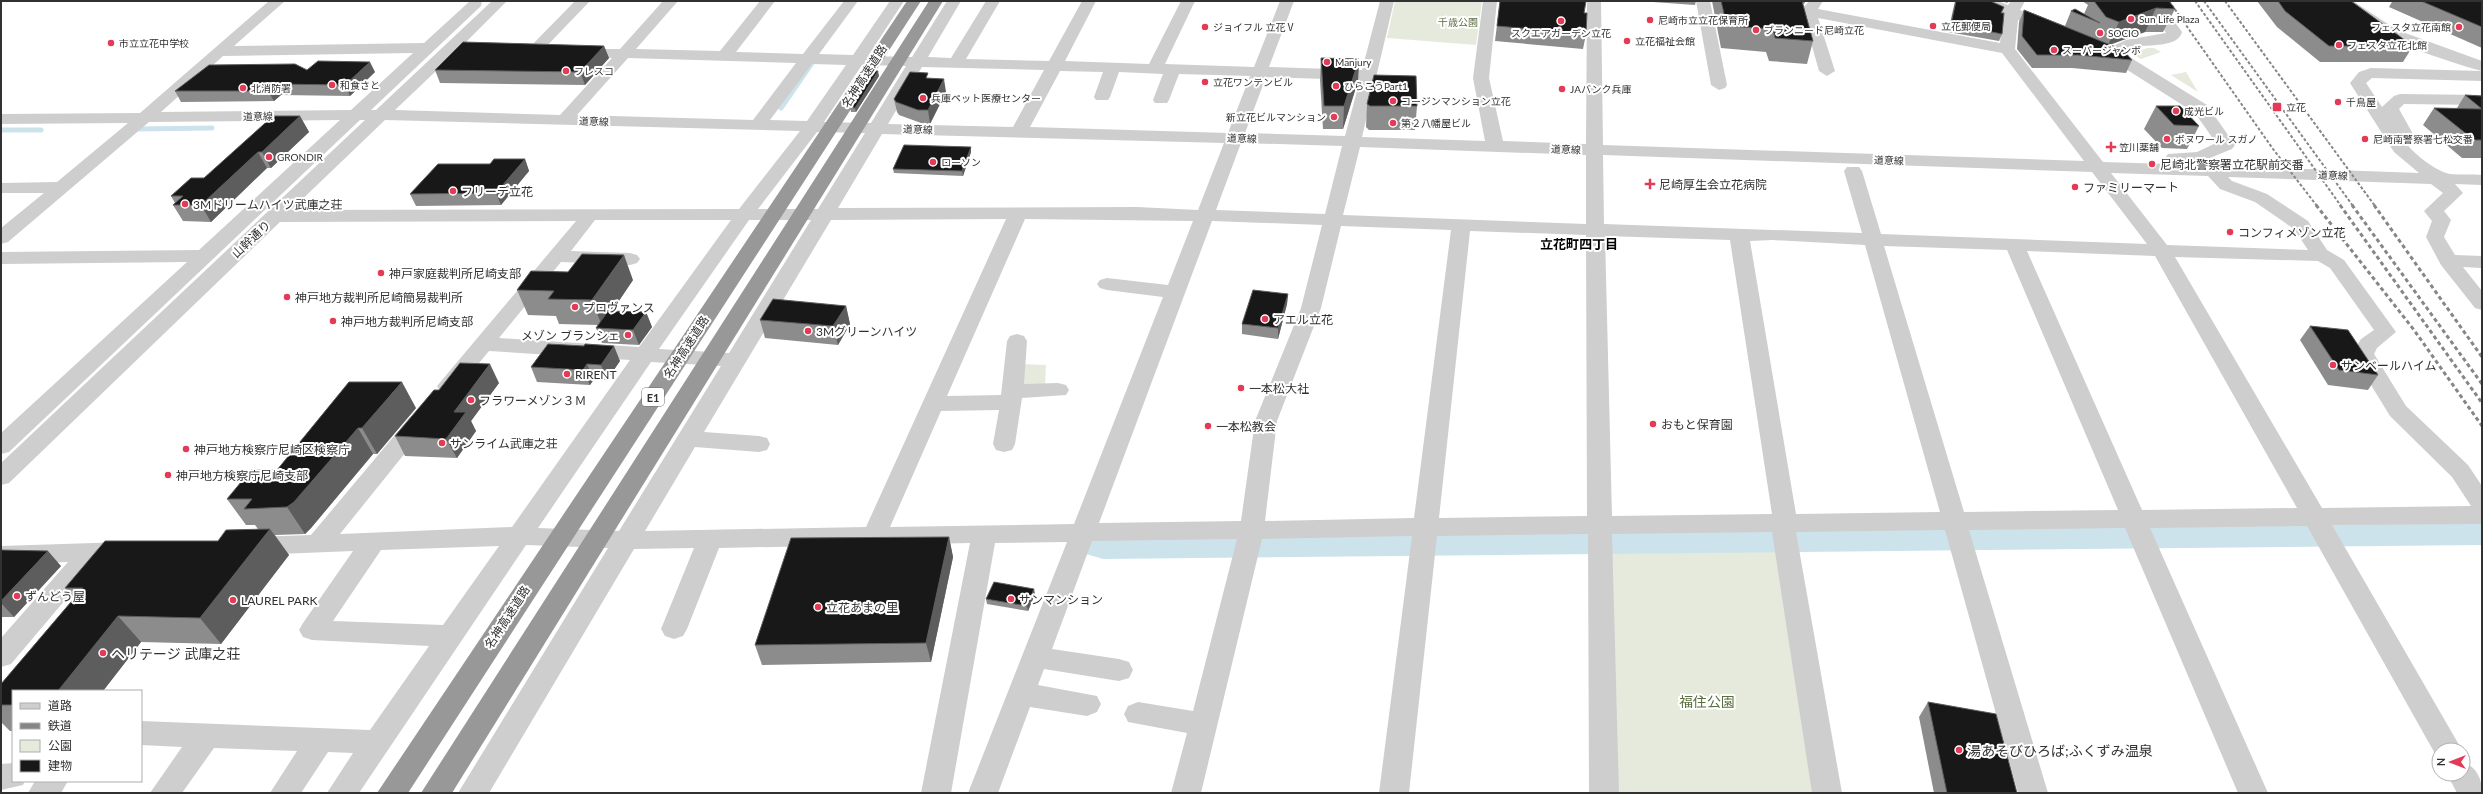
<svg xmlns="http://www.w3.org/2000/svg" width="2483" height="794" font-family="Lato,'Noto Sans JP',sans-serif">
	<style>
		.green { fill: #e5eadd }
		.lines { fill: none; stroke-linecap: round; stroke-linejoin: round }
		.stream { stroke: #cde3ec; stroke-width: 5 }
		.river { fill: #cde3ec; fill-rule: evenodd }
		.minor { fill: #cecece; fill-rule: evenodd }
		.highway { fill: #989898; fill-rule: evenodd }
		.rail-far1 { stroke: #868686; stroke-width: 2; stroke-dasharray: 3 2; stroke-linecap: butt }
		.rail { stroke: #868686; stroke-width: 3; stroke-dasharray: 4 3; stroke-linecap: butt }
		.wall { fill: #8c8c8c }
		.shaded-wall { fill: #5d5d5d }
		.building { fill: #181818; stroke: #5d5d5d }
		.poi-dot { fill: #e23a57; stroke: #fff; stroke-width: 1.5 }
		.labels { text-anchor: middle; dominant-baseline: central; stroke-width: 4; stroke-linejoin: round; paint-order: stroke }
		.far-poi-label { font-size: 10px; fill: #313131; stroke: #fff; text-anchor: start }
		.far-park-label { font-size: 10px; fill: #596d3f; stroke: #fff }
		.far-street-label { font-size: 10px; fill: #313131; stroke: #fff }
		.shield { fill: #fff; stroke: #6f6f6f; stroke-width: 1 }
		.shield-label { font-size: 11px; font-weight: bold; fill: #313131 }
		.street-label { font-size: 12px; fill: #313131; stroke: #fff }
		.poi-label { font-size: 12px; fill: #313131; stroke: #fff; text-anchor: start }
		.neighbourhood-label { font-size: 13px; font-weight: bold; fill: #000; stroke: #fff }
		.near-poi-label { font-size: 14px; fill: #313131; stroke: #fff; text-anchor: start }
		.near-park-label { font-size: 14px; fill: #596d3f; stroke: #fff }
	</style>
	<rect width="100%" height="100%" fill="#fff"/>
	<!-- green -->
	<g class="green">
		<polygon points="1395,1 1482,1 1476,45 1387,38"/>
		<polygon points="2147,48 2154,48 2161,52 2141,59 2132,54"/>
		<polygon points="2186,72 2198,92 2171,75"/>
		<polygon points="1021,364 1046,365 1045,387 1024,388"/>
		<polygon points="1766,541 1775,548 1814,793 1618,793 1610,551 1617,543"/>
	</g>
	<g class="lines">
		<!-- stream -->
		<g class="stream">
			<polyline points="781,108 812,63"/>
			<polyline points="137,129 212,128"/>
			<polyline points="1,130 41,130"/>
		</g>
		<!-- river -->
		<polygon class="river" points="2482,511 2482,545 1103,559 1086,554 1079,542 1086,530 1103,525"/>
		<!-- minor -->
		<g class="minor">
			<path d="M269,1H285L234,46L424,43L470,1H482L481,6L371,110H376L492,1H507L464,44L490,46L493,49L490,52L455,53L395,110L560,115L612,58L573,55L570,52L573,49H620L663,1H678L636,49L720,51L760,1H775L736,52L803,54L844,1H858L819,54L853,55L890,1H904L868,56L912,57L947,1H961L928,57L951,58L986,1H1000L966,59L1049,61L1082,1H1096L1065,61L1149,64L1181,1H1195L1165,64L1254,67L1280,1H1294L1269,67L1362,70L1380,1H1394L1362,137L1485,141L1473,78L1483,1H1497L1489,78L1503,141L1586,144L1587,1H1601L1603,145L2084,161L2002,53L1818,18L1835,71L1827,76L1819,71L1803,14L1755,5L1748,1H1778L1805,6L1809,1H1823L1818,9L2000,43L2003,14L1980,4L1978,1H1998L2008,5L2011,1H2025L2020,10L2053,24L2056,27L2048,32L2018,20L2015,49L2103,162L2201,165L2209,161L2218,166L2419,173L2394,152L2350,83L2359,72L2371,68L2482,71V81L2372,78L2366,83L2382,107L2394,96L2400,94L2482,95V105L2404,104L2399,109L2413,134L2410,138L2403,139C2411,152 2435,171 2450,174C2461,175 2472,174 2482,175V185L2455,184L2463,193L2444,211L2451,220L2444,237L2455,255L2482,256V268L2463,267L2482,291V310L2475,308L2441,265L2426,237L2432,221L2424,211L2443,193L2431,184L2228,177L2232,181L2267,194L2308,221L2327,250L2344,260L2396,332L2377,348L2374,354L2406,406L2468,465L2482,486V524L2332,525L2462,750H2439L2438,759L2307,526L2150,528L2268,793H2238L2125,528L1969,530L2048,793H2018L1945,530L1796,532L1842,793H1812L1772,532L1612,534L1619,793H1589L1588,534L1437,536L1409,793H1379L1412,536L1262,539L1201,793H1171L1187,733L1128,722L1124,714L1128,706L1138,702L1193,711L1237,539L1092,541L1052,649L1119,659L1129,662L1133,670L1129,678L1119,681L1044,669L1038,685L1097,696L1101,704L1097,712L1087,716L1030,707L998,793H968L1067,542L995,543L951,793H921L970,543L719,548L687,629L683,636L674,639L665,636L661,629L694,548L634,549L489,793H458L608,548L526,545L359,793H327L353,753L328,752L301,793H270L297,751L214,748L182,793H150L182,747L141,745V721L370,730L429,646L312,640L303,637L299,630L303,623L353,551L252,555L243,552L240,546L243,540L252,537L311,535L410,417L418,414L426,417L429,422L426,427L340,534L512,527L630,360L489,351L456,391L448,393L440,391L437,386L576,221L280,222L9,483L1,485V463L365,120H360L9,452L1,454V433L187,262L1,264V252L199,250L340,120L149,122L8,242L1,244V228L44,193H1V183L57,182L128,123L1,124V114L140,113ZM413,53L351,110L161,112L223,56ZM628,58L796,63L753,120L577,115ZM812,64L846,65L807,121L770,120ZM862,65L906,66L871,123L824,122ZM922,67L1044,70L1013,127L888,124ZM1060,71L1103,72L1094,97L1096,100H1108L1110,97L1119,72L1163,74L1153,100L1155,103H1167L1169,100L1179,74L1250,76L1228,133L1030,127ZM1266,77L1360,80L1345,136L1245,133ZM385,120L800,131L739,209L291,210ZM817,132L865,133L818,209H758ZM882,134L1224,143L1198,210L1137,207L838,208ZM1241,143L1342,146L1325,214L1216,210ZM1360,147L1586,155V224L1343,215ZM1603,155L2092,172L2147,244L1881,234L1862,171L1859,167H1847L1844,171L1862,233L1604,224ZM2111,173L2208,176L2220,189L2255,202L2294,229L2308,250L2167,245ZM1006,219L866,527L645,531L695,447L759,452L767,450L770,444L767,438L759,436L704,432L831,220ZM1025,219L1193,221L1168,285L1107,278L1100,280L1097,284L1100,288L1107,290L1163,297L1074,524L890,527L941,411L999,410L993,444L996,450L1004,452L1012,450L1015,444L1022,398L1066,395L1069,390L1066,385L1058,383L1024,384L1027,341L1024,336L1017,334L1010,336L1007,341L1001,395L947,396ZM595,220H731L639,347L499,338L561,262L630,265L637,263L640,259L637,255L630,253L571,251ZM749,220H811L729,353L659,349ZM1212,221L1322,225L1301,308L1255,421L1241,521L1099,523ZM1341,226L1451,230L1414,518L1265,521L1277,421L1321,308ZM1470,231L1586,235L1587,516L1439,518ZM1605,236L1730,240L1772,514L1612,516ZM1772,240L1865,245L1940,512L1796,514L1750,241ZM1884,246L2007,250L2118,510L1964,512ZM2027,251L2155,256L2297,508L2142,510ZM2175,257L2318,261L2330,268L2374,330L2361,339L2352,354L2390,416L2452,477L2471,506L2322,508ZM651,362L721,366L619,531L538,528ZM499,546L443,625L333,621L381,550Z"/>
			<polygon points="575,1 590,1 539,54 529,54 526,51 529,48"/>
			<polygon points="1696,1 1710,1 1727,85 1725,88 1719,90 1711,85"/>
			<path d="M2146,1H2160L2182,32C2178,48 2148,44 2135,47C2131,48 2127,51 2123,53L2207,105L2235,145L2232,149L2200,162H2168L2165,158L2168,154L2197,152L2216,143L2195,113L2096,50L2099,47H2111L2126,40L2166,33Z"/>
			<path d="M2337,1H2353L2397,30L2482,61V71C2445,61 2359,33 2337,1Z"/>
			<polygon points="125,542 134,544 137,551 134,558 125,560 98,561 11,664 1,667 1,638 68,562 1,564 1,546"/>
			<path d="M2463,762C2477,767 2482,779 2482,793H2457L2447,774H2463Z"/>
			<polygon points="13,763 13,781 25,781 23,785 1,790 1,764"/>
			<polygon points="35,781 68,781 61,793 28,793"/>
		</g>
		<!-- highway -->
		<g class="highway">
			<polygon points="907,1 921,1 408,793 377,793"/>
			<polygon points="929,1 943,1 452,793 421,793"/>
		</g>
		<!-- rail-far1 -->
		<g class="rail-far1">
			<polyline points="2169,1 2273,149 2317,206"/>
			<polyline points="2195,1 2341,206"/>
			<polyline points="2204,1 2353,206"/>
			<polyline points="2225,1 2375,206"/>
		</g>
		<!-- rail -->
		<g class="rail">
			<polyline points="2316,205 2414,330 2482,426"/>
			<polyline points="2340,205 2482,403"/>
			<polyline points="2352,205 2482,384"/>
			<polyline points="2374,205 2482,357"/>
		</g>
	</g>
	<!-- wall -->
	<g class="wall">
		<polygon points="1500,1 1584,13 1586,34 1583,49 1495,41"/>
		<polygon points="1653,1 1696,1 1695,5 1653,2"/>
		<polygon points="1712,1 1806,1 1804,4 1803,4 1813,41 1807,64 1769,61 1766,52 1721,48"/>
		<polygon points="1955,1 1990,1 2002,13 2002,34 1999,41 1948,32"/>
		<polygon points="2002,1 2009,1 2007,3"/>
		<polygon points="2082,1 2169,1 2175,9 2163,32 2145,32 2110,45 2132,60 2126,73 2072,68 2032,68 2017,49 2019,22 2024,10 2065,26 2071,11 2084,14 2088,5"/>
		<polygon points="2257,1 2351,1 2413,46 2403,62 2320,62 2277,27"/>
		<polygon points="2390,1 2482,1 2482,48 2389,7 2392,2"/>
		<polygon points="604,46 609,58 585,85 440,83 435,70"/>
		<polygon points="1321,58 1359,59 1358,81 1343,129 1323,129 1320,80"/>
		<polygon points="307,70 375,72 350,96 281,95 274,101 181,102 175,91"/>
		<polygon points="879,76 856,112 851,112 850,107"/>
		<polygon points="929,78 946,92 930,124 921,123 899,115 897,112 894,99"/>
		<polygon points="2465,95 2482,96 2482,158 2462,158 2423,125 2434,108 2457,108"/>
		<polygon points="1367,104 1417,106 1415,130 1369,130 1366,127"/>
		<polygon points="2156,106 2199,126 2187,149 2162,148 2144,129"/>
		<polygon points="300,116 309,132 271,168 267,168 211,222 183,221 173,205 175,203 171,196 204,178"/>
		<polygon points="971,147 971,152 963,176 894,173 893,169"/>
		<polygon points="525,159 529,171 501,205 416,206 410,194 490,164"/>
		<polygon points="633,280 612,311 646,312 652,327 639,345 602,343 596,328 598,325 559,324 556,316 528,315 517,290"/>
		<polygon points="1288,294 1287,304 1278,339 1242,334 1242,324"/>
		<polygon points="846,306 850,324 838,345 765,338 760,320"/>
		<polygon points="2310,326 2378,375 2368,390 2328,385 2300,340"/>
		<polygon points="584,346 620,361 607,380 594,379 590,385 537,382 531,367"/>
		<polygon points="349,382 416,408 377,454 373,454 311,528 305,534 275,535 289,555 221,644 141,642 103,691 13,691 13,731 10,731 1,722 1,684 74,598 65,588 218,541 258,529 255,525 246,525 227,499 277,470"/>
		<polygon points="499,383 471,421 476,431 457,458 405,456 395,436 439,390"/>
		<polygon points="949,537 953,557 931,662 762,665 755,645"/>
		<polygon points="1,550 61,566 14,617 1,617"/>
		<polygon points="1035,594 1028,611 987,604 986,599"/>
		<polygon points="1928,702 2017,793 1934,793 1919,717"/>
	</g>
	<!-- shaded-wall -->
	<g class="shaded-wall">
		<polygon points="2156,8 2145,32 2108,45 2119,22"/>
		<polygon points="604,46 609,58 585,85 580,72"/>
		<polygon points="1359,59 1358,81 1343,129 1344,106"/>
		<polygon points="370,62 375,72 350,96 345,85"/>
		<polygon points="878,71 879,76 856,112 855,108"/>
		<polygon points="944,79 946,92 930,124 928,110"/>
		<polygon points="276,84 281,95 274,101 268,91"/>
		<polygon points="300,116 309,132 271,168 262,152"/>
		<polygon points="971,147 971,152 963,176 962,171"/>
		<polygon points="258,152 267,168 211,222 201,205"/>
		<polygon points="525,159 529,171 501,205 496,193"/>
		<polygon points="624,255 633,280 602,326 592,300"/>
		<polygon points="1288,294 1287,304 1278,339 1278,328"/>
		<polygon points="846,306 850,324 838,345 833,326"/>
		<polygon points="646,312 652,327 639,345 633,330"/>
		<polygon points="614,346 620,361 607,380 601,365"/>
		<polygon points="490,364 499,383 471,421 476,431 457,458 446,439 454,412"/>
		<polygon points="587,364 594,379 590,385 583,370"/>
		<polygon points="402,382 416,408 377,454 362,428"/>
		<polygon points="358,428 373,454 311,528 305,534 287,507"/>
		<polygon points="270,529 289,555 221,644 200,618"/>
		<polygon points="949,537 953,557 931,662 926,643"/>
		<polygon points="48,551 61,566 14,617 1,603 1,601"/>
		<polygon points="1034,589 1035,594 1028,611 1027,606"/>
		<polygon points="118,616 141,642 103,691 58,691"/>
	</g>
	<!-- building -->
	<g class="building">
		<polygon points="1500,1 1586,1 1584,13 1587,13 1586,34 1497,26"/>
		<polygon points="1721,1 1802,1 1813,41 1775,38 1773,29 1727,26"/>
		<polygon points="1956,1 1990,1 2004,7 2001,13 2004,13 2002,34 1951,24"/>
		<polygon points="2094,1 2169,1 2175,9 2156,8 2119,22 2106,17"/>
		<polygon points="2278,1 2351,1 2413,46 2329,46 2285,11"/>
		<polygon points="2421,1 2482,1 2482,27"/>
		<polygon points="2075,9 2100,23 2071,11"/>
		<polygon points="2024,10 2123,50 2132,60 2078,55 2037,55 2022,36"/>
		<polygon points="463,42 604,46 580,72 435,70"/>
		<polygon points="1321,58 1359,59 1344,106 1324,106"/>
		<polygon points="318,61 370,62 345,85 276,84 268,91 175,91 209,65 295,64 307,70"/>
		<polygon points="874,71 878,71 855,108 850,107"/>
		<polygon points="910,72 928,73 926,78 944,79 928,110 918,110 896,102 894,99"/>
		<polygon points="1374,75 1416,76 1417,106 1370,106 1367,104"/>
		<polygon points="2465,95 2482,96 2482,109"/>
		<polygon points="2156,106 2180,106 2199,126 2174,125"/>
		<polygon points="2434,108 2482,109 2482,140 2474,140"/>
		<polygon points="273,116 300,116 262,152 258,152 201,205 173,205 183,196 171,196 191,178 204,178"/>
		<polygon points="904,145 971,147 962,171 893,169"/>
		<polygon points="494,159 525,159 496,193 410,194 438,164 490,164"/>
		<polygon points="582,254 624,255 592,300 548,299 554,291 517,290 531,271 568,272"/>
		<polygon points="1253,290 1288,294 1278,328 1242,324"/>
		<polygon points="773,299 846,306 833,326 760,320"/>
		<polygon points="608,311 646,312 633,330 596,328"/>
		<polygon points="2310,326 2348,330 2378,375 2339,370"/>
		<polygon points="548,344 584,346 585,344 614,346 601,365 587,364 583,370 531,367"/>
		<polygon points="460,363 490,364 454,412 466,412 446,439 395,436 434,390 439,390"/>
		<polygon points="349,382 402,382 362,428 358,428 294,502 287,507 244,509 252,499 227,499 251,470 277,470"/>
		<polygon points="270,529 200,618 118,616 58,691 13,691 13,705 1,705 1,684 83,588 65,588 105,541 218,541 226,530"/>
		<polygon points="949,537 926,643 755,645 791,538"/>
		<polygon points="1,550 48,551 1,601"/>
		<polygon points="994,582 1034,589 1027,606 986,599"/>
		<polygon points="1928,702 1996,714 2017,793 1947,793"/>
	</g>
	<!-- markers -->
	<g class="poi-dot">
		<circle cx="2131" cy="19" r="4"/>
		<circle cx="1650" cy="20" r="4"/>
		<circle cx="1561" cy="21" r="4"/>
		<circle cx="1933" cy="26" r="4"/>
		<circle cx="1205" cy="27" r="4"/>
		<circle cx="2459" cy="27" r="4"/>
		<circle cx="1756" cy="30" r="4"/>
		<circle cx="2100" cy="33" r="4"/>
		<circle cx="1627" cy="41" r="4"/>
		<circle cx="111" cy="43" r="4"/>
		<circle cx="2339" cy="45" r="4"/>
		<circle cx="2054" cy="50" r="4"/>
		<circle cx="1327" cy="62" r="4"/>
		<circle cx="566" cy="71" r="4"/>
		<circle cx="1205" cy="82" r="4"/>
		<circle cx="332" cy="85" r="4"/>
		<circle cx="1336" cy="86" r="4"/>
		<circle cx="243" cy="88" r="4"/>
		<circle cx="1562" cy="89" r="4"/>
		<circle cx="923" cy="98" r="4"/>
		<circle cx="1393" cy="101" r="4"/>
		<circle cx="2338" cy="102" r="4"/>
		<rect x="2272" y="102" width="10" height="10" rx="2"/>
		<circle cx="2176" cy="111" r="4"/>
		<circle cx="1334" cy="117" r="4"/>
		<circle cx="1393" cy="123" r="4"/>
		<circle cx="2167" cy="139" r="4"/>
		<circle cx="2365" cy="139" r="4"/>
		<path d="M2109 141h4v4h4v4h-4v4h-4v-4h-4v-4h4z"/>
		<circle cx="269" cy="157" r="4"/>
		<circle cx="933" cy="162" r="4"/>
		<circle cx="2152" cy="164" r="4"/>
		<path d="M1648 178h4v4h4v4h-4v4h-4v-4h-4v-4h4z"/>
		<circle cx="2075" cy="187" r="4"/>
		<circle cx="453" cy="191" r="4"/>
		<circle cx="185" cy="204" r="4"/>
		<circle cx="2230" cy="232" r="4"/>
		<circle cx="381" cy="273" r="4"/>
		<circle cx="287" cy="297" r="4"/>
		<circle cx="575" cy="307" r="4"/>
		<circle cx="1265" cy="319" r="4"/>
		<circle cx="333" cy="321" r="4"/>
		<circle cx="808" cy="331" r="4"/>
		<circle cx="628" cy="335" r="4"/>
		<circle cx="2333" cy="365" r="4"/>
		<circle cx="567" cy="374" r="4"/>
		<circle cx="1241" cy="388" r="4"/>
		<circle cx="471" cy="400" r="4"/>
		<circle cx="1653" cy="424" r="4"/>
		<circle cx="1208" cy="426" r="4"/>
		<circle cx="442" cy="443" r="4"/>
		<circle cx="186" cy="449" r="4"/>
		<circle cx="168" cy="475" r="4"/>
		<circle cx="17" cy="596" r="4"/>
		<circle cx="1011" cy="599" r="4"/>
		<circle cx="233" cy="600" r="4"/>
		<circle cx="818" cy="607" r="4"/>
		<circle cx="103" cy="653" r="4"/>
		<circle cx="1959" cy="750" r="4"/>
	</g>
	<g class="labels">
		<!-- far-poi labels -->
		<g class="far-poi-label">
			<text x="2139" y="19">Sun Life Plaza</text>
			<text x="1658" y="20">尼崎市立立花保育所</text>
			<text x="1941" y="26">立花郵便局</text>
			<text x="1213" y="27">ジョイフル 立花Ⅴ</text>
			<text x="2451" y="27" text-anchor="end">フェスタ立花南館</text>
			<text x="1764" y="30">ブランニード尼崎立花</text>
			<text x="1561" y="33" text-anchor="middle">スクエアガーデン立花</text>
			<text x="2108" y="33">SOCIO</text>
			<text x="1635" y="41">立花福祉会館</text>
			<text x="119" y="43">市立立花中学校</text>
			<text x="2347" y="45">フェスタ立花北館</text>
			<text x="2062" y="50">スーパージャンボ</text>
			<text x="1335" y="62">Manjury</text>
			<text x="574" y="71">フレスコ</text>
			<text x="1213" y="82">立花ワンテンビル</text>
			<text x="340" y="85">和食さと</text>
			<text x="1344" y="86">ひらこうPart1</text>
			<text x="251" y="88">北消防署</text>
			<text x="1570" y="89">JAバンク兵庫</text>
			<text x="931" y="98">兵庫ペット医療センター</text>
			<text x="1401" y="101">コージンマンション立花</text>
			<text x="2346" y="102">千鳥屋</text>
			<text x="2286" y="107">立花</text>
			<text x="2184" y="111">成光ビル</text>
			<text x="1326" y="117" text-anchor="end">新立花ビルマンション</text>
			<text x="1401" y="123">第２八幡屋ビル</text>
			<text x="2175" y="139">ボヌワール スガノ</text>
			<text x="2373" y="139">尼崎南警察署七松交番</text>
			<text x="2119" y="147">笠川薬舗</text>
			<text x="277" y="157">GRONDIR</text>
			<text x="941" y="162">ローソン</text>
		</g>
		<!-- far-park labels -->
		<g class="far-park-label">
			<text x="1458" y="22">千歳公園</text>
		</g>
		<!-- far-street labels -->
		<g class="far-street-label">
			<text transform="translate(258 116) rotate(-1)">道意線</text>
			<text transform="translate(594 121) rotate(2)">道意線</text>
			<text transform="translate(918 129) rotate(2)">道意線</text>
			<text transform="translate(1242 138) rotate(2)">道意線</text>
			<text transform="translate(1566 149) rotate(2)">道意線</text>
			<text transform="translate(1889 160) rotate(2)">道意線</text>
			<text transform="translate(2333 175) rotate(2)">道意線</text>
		</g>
		<!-- shield labels -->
		<rect class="shield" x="642" y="388" width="22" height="18" rx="3"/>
		<g class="shield-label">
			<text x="653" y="397">E1</text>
		</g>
		<!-- street labels -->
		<g class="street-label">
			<text transform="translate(864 76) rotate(-57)">名神高速道路</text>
			<text transform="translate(251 239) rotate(-43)">山幹通り</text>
			<text transform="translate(686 347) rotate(-57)">名神高速道路</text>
			<text transform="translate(507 617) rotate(-57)">名神高速道路</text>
		</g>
		<!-- poi labels -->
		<g class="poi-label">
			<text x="2160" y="164">尼崎北警察署立花駅前交番</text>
			<text x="1659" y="184">尼崎厚生会立花病院</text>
			<text x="2083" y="187">ファミリーマート</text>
			<text x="461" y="191">フリーデ立花</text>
			<text x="193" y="204">3Mドリームハイツ武庫之荘</text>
			<text x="2238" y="232">コンフィメゾン立花</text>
			<text x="389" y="273">神戸家庭裁判所尼崎支部</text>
			<text x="295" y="297">神戸地方裁判所尼崎簡易裁判所</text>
			<text x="583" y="307">プロヴァンス</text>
			<text x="1273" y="319">アエル立花</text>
			<text x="341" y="321">神戸地方裁判所尼崎支部</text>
			<text x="816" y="331">3Mグリーンハイツ</text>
			<text x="620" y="335" text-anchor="end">メゾン ブランシェ</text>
			<text x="2341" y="365">サンベールハイム</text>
			<text x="575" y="374">RIRENT</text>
			<text x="1249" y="388">一本松大社</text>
			<text x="479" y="400">フラワーメゾン３Ｍ</text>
			<text x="1661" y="424">おもと保育園</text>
			<text x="1216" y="426">一本松教会</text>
			<text x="450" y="443">サンライム武庫之荘</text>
			<text x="194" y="449">神戸地方検察庁尼崎区検察庁</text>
			<text x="176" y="475">神戸地方検察庁尼崎支部</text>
			<text x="25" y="596">ずんどう屋</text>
			<text x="1019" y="599">サンマンション</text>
			<text x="241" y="600">LAUREL PARK</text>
			<text x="826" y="607">立花あまの里</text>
		</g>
		<!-- neighbourhood labels -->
		<g class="neighbourhood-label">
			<text x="1579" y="244">立花町四丁目</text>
		</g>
		<!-- near-poi labels -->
		<g class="near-poi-label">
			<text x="111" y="653">ヘリテージ 武庫之荘</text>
			<text x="1967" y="750">湯あそびひろば;ふくずみ温泉</text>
		</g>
		<!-- near-park labels -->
		<g class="near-park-label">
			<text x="1707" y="701">福住公園</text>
		</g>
	</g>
	<!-- border -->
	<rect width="2483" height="794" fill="none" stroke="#313131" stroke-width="4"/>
	<!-- legend -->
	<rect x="12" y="690" width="130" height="92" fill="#ffffff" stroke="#adadad"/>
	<rect x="20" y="703" width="20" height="6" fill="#cecece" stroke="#adadad"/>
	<text x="48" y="710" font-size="12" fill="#313131">道路</text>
	<rect x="20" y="723" width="20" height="6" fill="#868686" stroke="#adadad"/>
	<text x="48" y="730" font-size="12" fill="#313131">鉄道</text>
	<rect x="20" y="740" width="20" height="12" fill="#e5eadd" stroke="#adadad"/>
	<text x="48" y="750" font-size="12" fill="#313131">公園</text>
	<rect x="20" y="760" width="20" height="12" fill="#181818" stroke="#adadad"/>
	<text x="48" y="770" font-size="12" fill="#313131">建物</text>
	<!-- north arrow -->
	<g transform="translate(2451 762) rotate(270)"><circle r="19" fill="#ffffff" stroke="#adadad"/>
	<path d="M0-3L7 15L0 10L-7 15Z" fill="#e23a57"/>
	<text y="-6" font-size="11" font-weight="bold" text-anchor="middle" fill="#313131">N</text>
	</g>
</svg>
